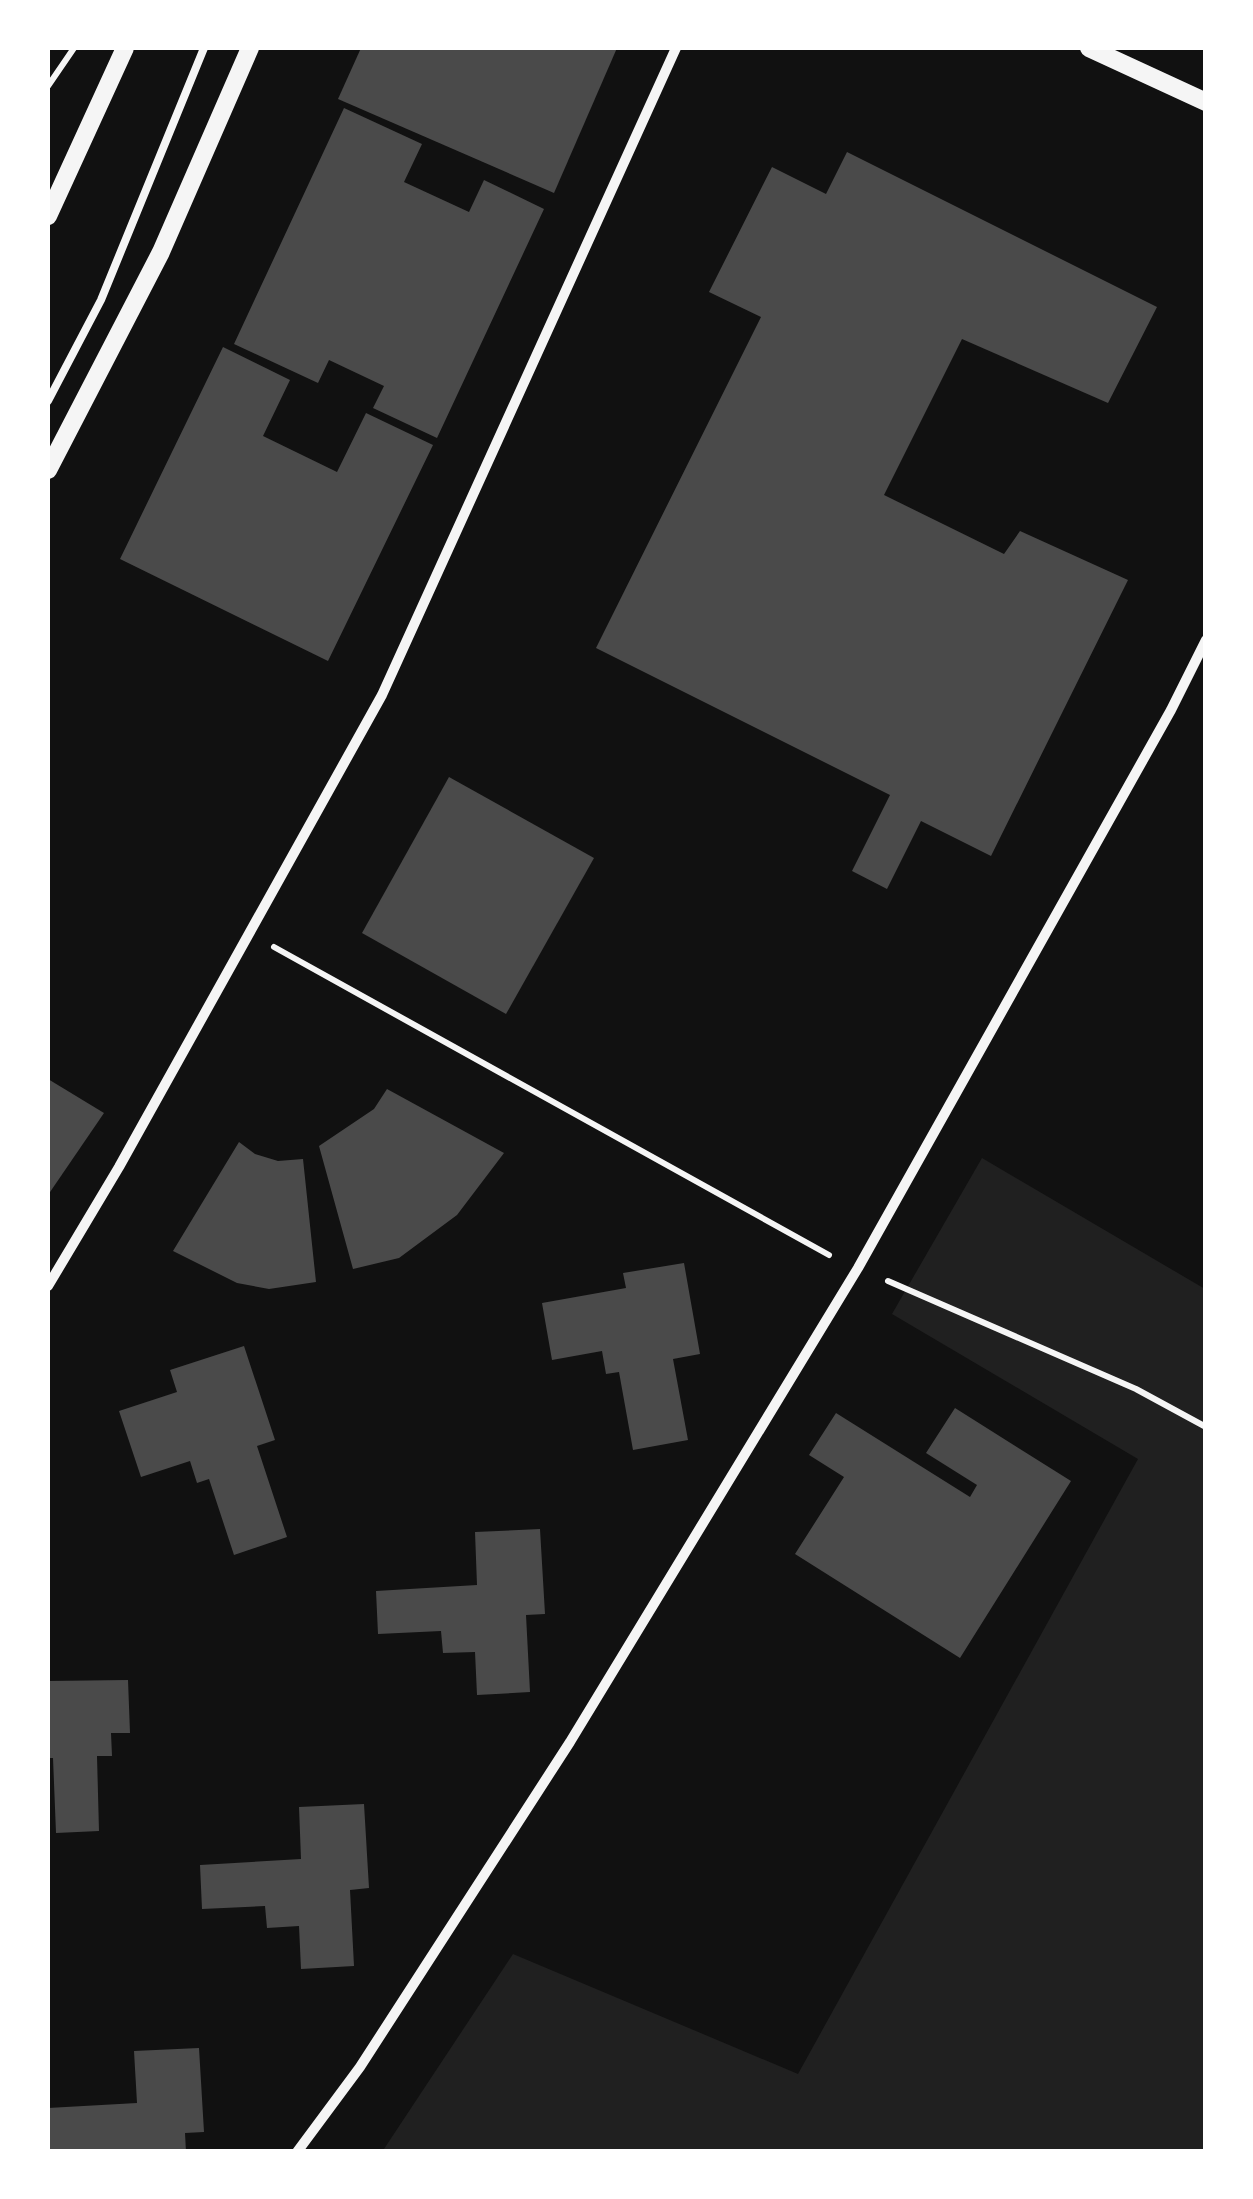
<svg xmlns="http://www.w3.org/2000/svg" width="1253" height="2199" font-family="'Exo 2',sans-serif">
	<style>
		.green { fill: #202020 }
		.building { fill: #4a4a4a }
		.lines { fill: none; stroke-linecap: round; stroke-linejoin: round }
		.path { stroke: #f5f5f5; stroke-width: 6 }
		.service { stroke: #f5f5f5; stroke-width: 8 }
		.minor { stroke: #f5f5f5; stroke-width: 10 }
		.tertiary { stroke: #f5f5f5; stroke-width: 18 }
	</style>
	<rect width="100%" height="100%" fill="#111"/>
	<!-- green -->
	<polygon class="green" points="982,1158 1205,1289 1205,2151 382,2152 513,1954 798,2074 1138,1459 892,1314"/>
	<!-- building -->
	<g class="building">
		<polygon points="361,48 617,48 554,193 338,99"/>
		<polygon points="344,108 422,144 404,182 469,212 484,180 544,209 437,438 373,408 384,386 329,360 318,383 234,344"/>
		<polygon points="847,152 1157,307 1108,403 962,339 884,495 1004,554 1020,531 1128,580 991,856 921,821 887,889 852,871 890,795 596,648 761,317 709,292 772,167 826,194"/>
		<polygon points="223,347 290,380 263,436 337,472 366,413 433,445 328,661 120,559"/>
		<polygon points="449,777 594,858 506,1014 362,933"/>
		<polygon points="48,1079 104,1113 48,1195"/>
		<polygon points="387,1089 504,1153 457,1215 399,1258 353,1269 319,1146 374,1109"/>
		<polygon points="239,1142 255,1154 278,1161 303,1159 316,1282 269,1289 237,1283 173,1251"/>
		<polygon points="684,1263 700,1354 673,1359 688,1440 633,1450 619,1372 606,1374 602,1351 552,1360 542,1303 626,1288 623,1273"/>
		<polygon points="244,1346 275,1440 257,1446 287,1537 234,1555 209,1479 197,1483 190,1461 141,1477 119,1411 177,1392 170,1370"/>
		<polygon points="955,1408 1071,1481 960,1658 795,1554 844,1477 809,1455 836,1413 970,1497 977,1485 926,1453"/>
		<polygon points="540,1529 545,1614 526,1615 530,1692 477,1695 475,1652 443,1653 441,1631 378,1634 376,1591 477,1585 475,1532"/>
		<polygon points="128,1680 130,1733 111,1733 112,1756 97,1756 99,1831 56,1833 53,1758 48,1758 48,1681"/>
		<polygon points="364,1804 369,1888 350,1890 354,1966 301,1969 299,1926 267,1928 265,1906 202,1909 200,1865 301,1859 299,1807"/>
		<polygon points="199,2048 204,2132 185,2133 186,2152 48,2152 48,2108 137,2103 134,2051"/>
	</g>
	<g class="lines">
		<!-- path -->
		<g class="path">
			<polyline points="48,86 74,48"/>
			<polyline points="274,947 829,1255"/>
			<polyline points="888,1281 1136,1389 1206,1427"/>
		</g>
		<!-- service -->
		<polyline class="service" points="48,401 101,300 204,48"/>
		<!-- minor -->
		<g class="minor">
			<polyline points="48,1286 119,1167 382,695 676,48"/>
			<polyline points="297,2152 360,2067 570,1742 858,1268 1171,710 1206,640"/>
		</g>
		<!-- tertiary -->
		<g class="tertiary">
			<polyline points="1089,48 1206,102"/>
			<polyline points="48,216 125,48"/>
			<polyline points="48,470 161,252 250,48"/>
		</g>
	</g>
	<!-- border -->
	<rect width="1253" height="2199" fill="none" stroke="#ffffff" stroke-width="100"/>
</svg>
